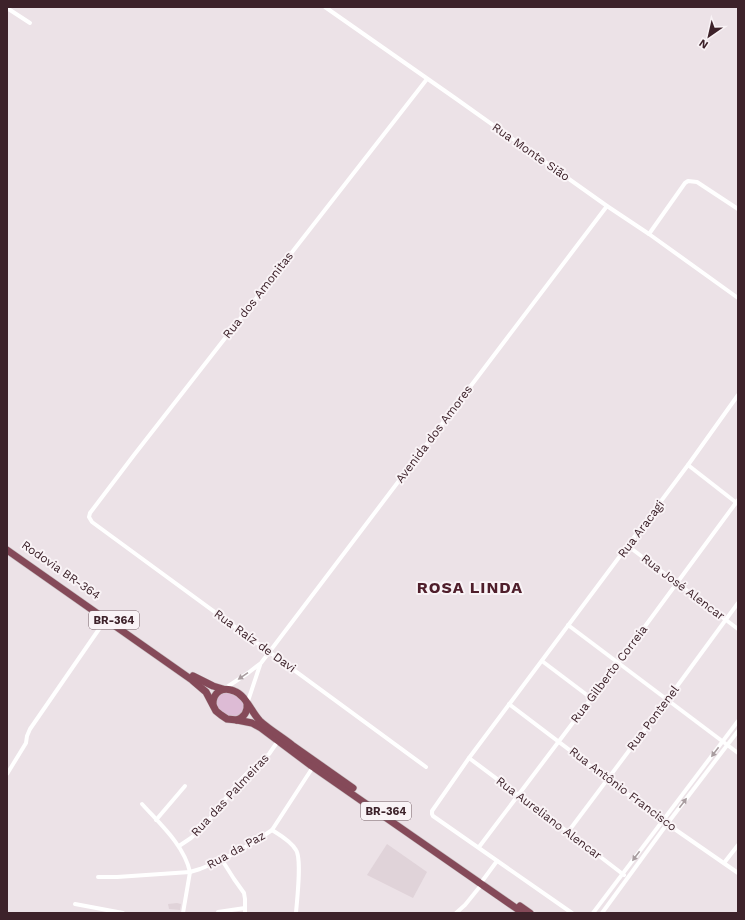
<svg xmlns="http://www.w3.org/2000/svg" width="745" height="920" font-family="'Work Sans',sans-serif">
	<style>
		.built { fill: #e0d3d9 }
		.green { fill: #ddbbd5 }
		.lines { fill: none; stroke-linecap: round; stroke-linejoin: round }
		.trunk-casing { stroke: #c9c1c3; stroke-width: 8 }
		.minor { stroke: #fff; stroke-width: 4 }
		.trunk { stroke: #854a59; stroke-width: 7 }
		.oneway { fill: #a89c9f }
		.labels { text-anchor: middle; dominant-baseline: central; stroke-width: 4; stroke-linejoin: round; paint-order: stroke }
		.shield { fill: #f9f3f6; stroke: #756167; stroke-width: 1 }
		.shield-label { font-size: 11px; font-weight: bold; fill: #3d222a }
		.street-label { font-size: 12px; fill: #3d222a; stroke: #f9f3f6 }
		.district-label { font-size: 16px; font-weight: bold; letter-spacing: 1px; fill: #4f1e2b; stroke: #f9f3f6 }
	</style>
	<rect width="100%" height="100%" fill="#ece2e7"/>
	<!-- built -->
	<g class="built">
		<polygon points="387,844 427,872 413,898 367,875"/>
		<polygon points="177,903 181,904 180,910 169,909 168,904"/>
	</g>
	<!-- green -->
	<path class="green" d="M226,691L244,699L245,709L239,717C236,717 232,718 229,717C221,715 213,704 218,696C219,693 224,692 226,691Z"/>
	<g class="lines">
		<!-- trunk casing -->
		<g class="trunk-casing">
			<g id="trunk">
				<polyline points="7,550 192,680 206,692 216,711 221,715 227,719 237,720 252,723 261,728 313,767 523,913"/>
				<polyline points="193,676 213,686 223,689"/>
				<path d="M213,704C213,692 223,686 234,691C246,695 251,712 260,721C270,730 282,737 292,745C312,759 333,774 353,788"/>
				<path d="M237,720C244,717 248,711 247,704"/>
				<polyline points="520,906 530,913"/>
			</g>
		</g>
		<!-- minor -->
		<g class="minor">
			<polyline points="325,7 455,98 607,206 649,234 738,298"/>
			<polyline points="7,8 30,23"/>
			<polyline points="649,234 685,183 688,181 697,182 738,209"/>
			<polyline points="688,465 738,504"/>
			<polyline points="628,546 738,629"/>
			<polyline points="568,625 738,753"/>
			<polyline points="542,661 591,698"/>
			<polyline points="224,689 248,673 261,663 607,206"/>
			<polyline points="247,704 260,665"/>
			<polyline points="509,704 663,821 738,873"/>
			<polyline points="469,758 568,832 624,875"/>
			<polyline points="426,767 92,522 89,517 90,513 134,455 427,79"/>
			<polyline points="7,774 26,743 27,736 30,729 106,619"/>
			<polyline points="156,820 185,786"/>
			<path d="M272,830C280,835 291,841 296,850C302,859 297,900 296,913"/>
			<polyline points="568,832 667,700 738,603"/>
			<polyline points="179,846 191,838 205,825 236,785 254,766 269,754 278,741"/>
			<polyline points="479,847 618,663 738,500"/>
			<polyline points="222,860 234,879 244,893 245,899 245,913"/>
			<polyline points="724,863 738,845"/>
			<path d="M98,877H117L190,872C184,845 160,824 142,804"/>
			<polyline points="483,880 497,861"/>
			<polyline points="75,904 123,913"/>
			<polyline points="218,912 245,908"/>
			<polyline points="183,913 190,872 200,869 222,860 256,841 272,830 313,767"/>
			<polyline points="456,913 465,905 482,884"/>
			<polyline points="572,913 433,816 432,814 432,811 469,758 688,465 738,395"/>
			<polyline points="593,913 738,721"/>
			<polyline points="602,913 667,824 738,731"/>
		</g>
		<!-- trunk -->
		<use href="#trunk" class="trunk"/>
	</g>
	<!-- one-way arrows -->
	<defs><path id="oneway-solid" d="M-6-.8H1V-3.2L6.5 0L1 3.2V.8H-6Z"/></defs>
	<g class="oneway">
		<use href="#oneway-solid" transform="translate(243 676) rotate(146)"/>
		<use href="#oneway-solid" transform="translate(715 752) rotate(127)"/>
		<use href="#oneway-solid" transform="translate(683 803) rotate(-53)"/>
		<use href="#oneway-solid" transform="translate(636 856) rotate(127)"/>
	</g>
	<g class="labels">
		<!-- shield labels -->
		<g class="shield">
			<rect x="89" y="611" width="50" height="18" rx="3"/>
			<rect x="361" y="802" width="50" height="18" rx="3"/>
		</g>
		<g class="shield-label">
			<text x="114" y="620">BR-364</text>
			<text x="386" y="811">BR-364</text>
		</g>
		<!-- street labels -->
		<g class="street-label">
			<text transform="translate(531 152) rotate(35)">Rua Monte Sião</text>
			<text transform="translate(258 295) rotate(-52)">Rua dos Amonitas</text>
			<text transform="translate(434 434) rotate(-53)">Avenida dos Amores</text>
			<text transform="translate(641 529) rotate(-53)">Rua Aracagi</text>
			<text transform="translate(61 570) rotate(35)">Rodovia BR-364</text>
			<text transform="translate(683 587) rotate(37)">Rua José Alencar</text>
			<text transform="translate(255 641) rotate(36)">Rua Raíz de Davi</text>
			<text transform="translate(609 674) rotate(-53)">Rua Gilberto Correia</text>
			<text transform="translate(653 718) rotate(-53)">Rua Pontenel</text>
			<text transform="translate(623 789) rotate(37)">Rua Antônio Francisco</text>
			<text transform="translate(230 795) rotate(-47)">Rua das Palmeiras</text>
			<text transform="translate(549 818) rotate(37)">Rua Aureliano Alencar</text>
			<text transform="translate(236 850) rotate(-29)">Rua da Paz</text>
		</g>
		<!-- district labels -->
		<g class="district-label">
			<text x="470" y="587">ROSA LINDA</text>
		</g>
	</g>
	<!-- border -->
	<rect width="745" height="920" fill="none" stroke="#3d222a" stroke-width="16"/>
	<!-- north arrow -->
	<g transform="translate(709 36) rotate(214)" stroke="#f9f3f6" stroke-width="3" paint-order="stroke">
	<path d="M0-3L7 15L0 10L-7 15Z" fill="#3d222a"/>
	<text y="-6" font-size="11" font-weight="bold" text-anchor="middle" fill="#3d222a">N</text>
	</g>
</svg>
